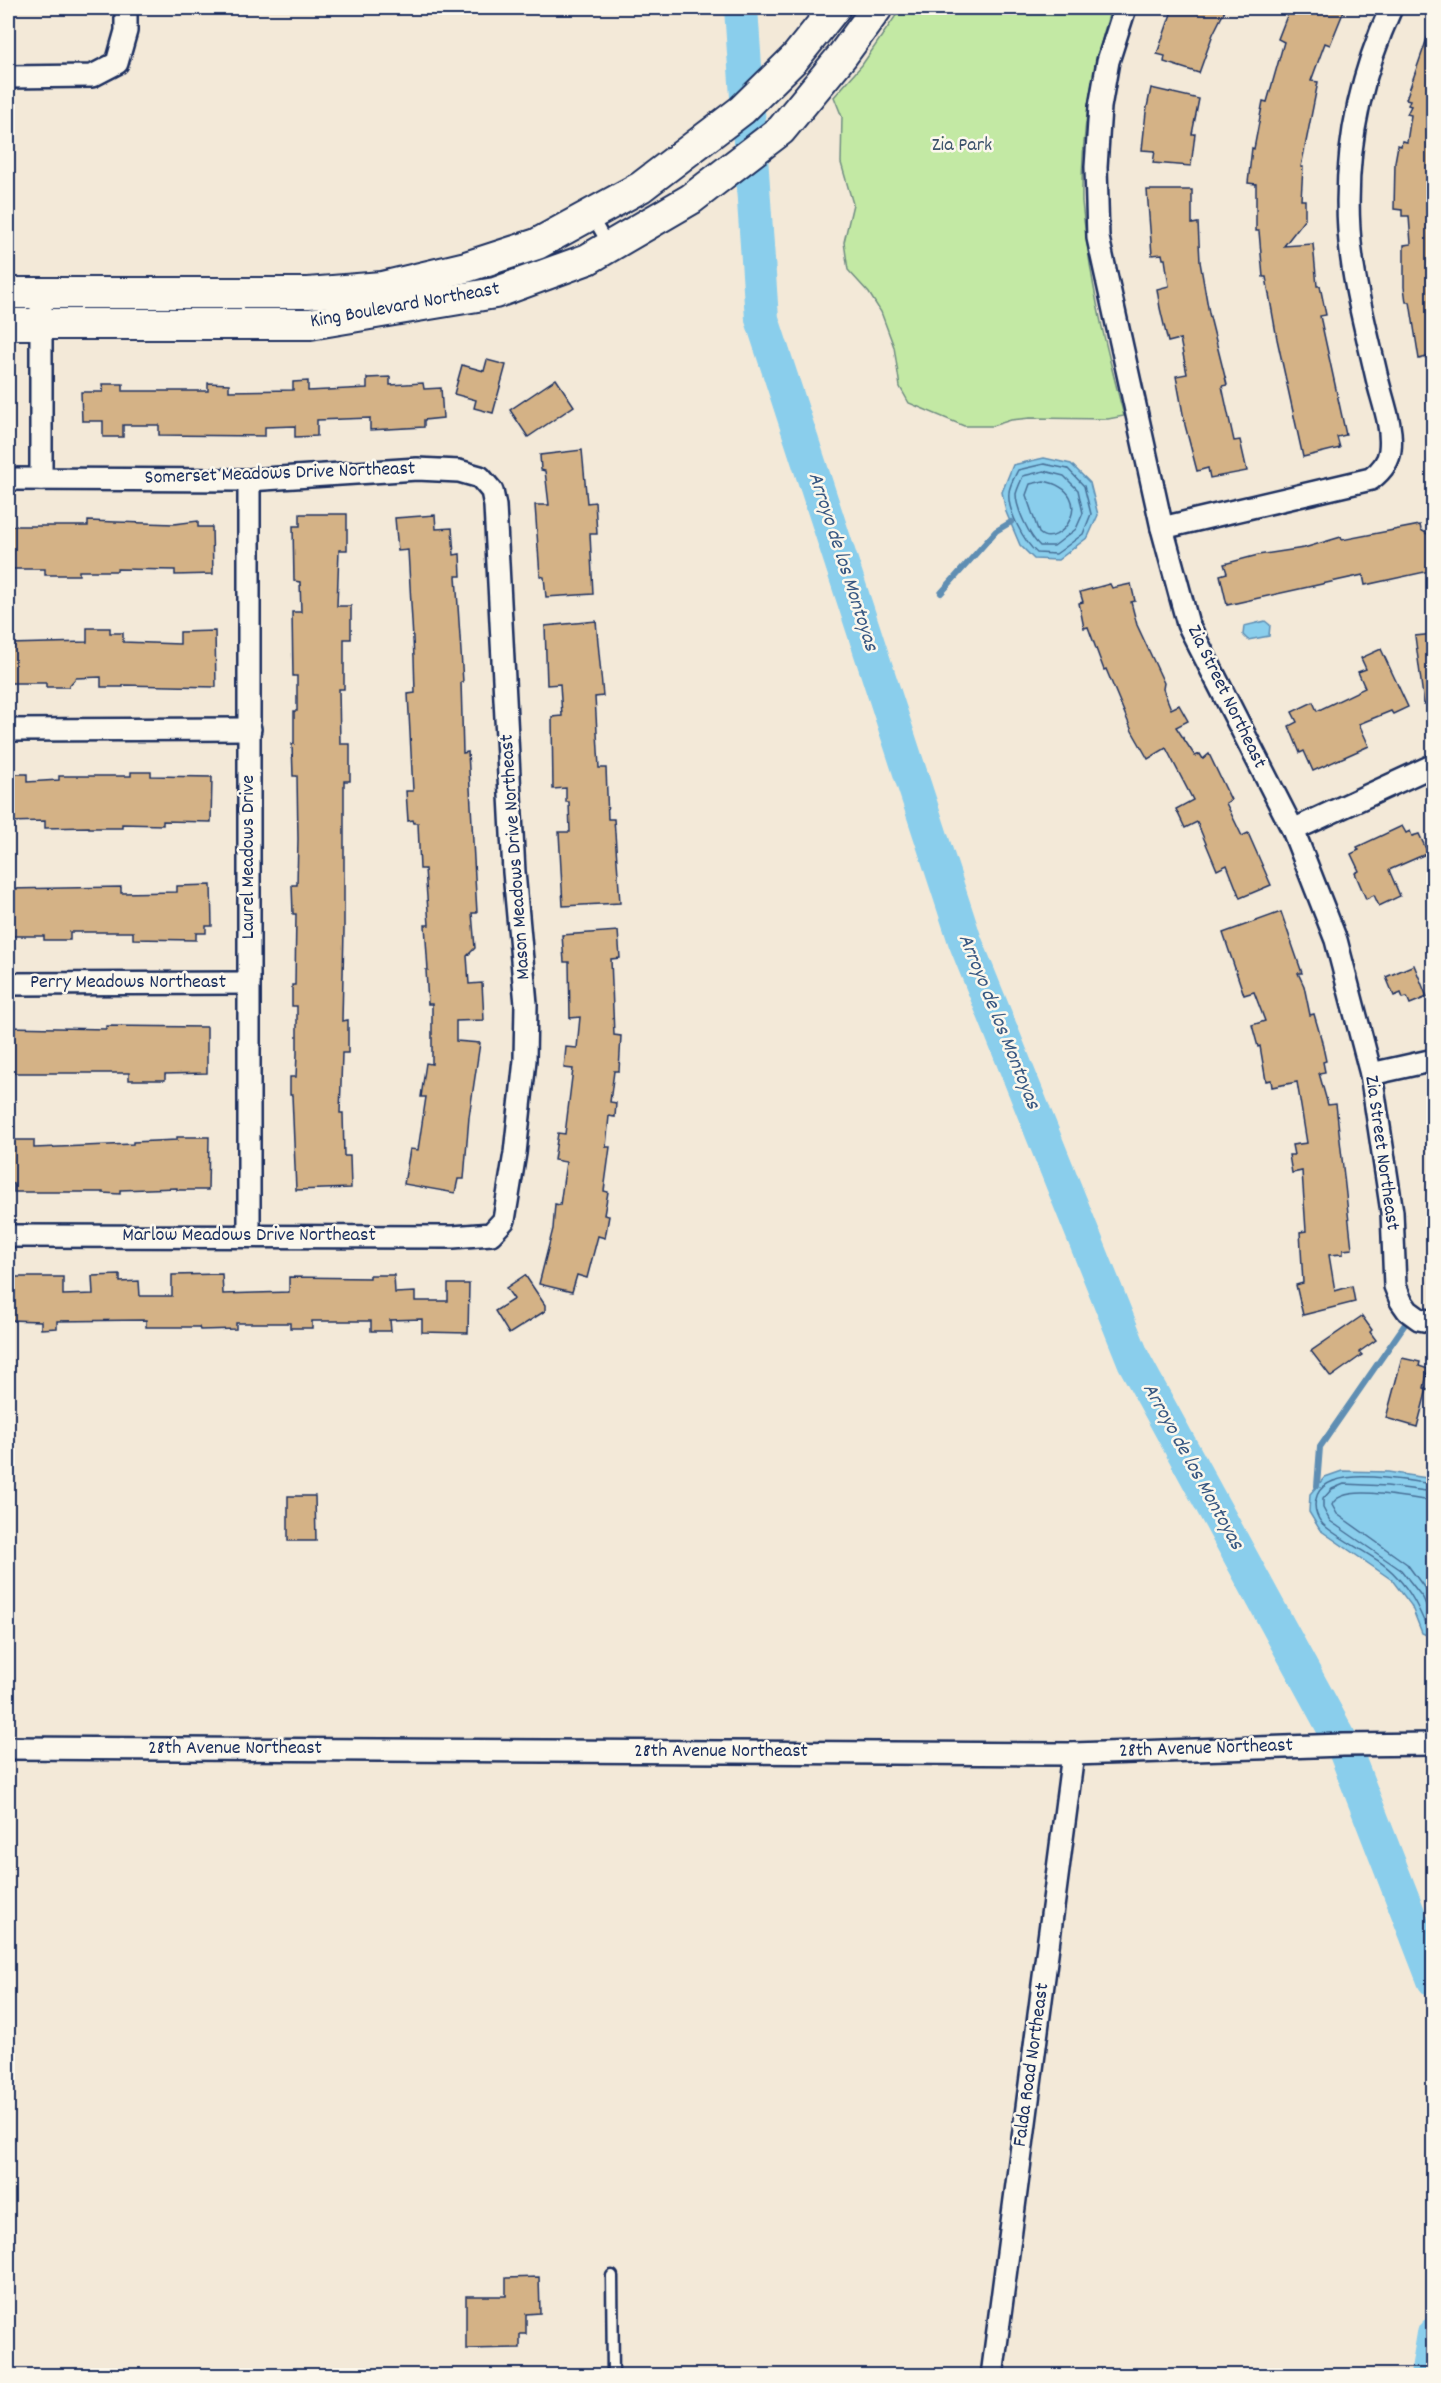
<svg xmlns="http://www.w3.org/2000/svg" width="1441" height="2383" font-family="Dekko,sans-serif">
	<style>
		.green { fill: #c3e9a4; stroke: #6f8c81; stroke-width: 1.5 }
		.water { fill: #8aceec; stroke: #5e8eb3; stroke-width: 1.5 }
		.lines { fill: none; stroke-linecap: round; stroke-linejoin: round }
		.shore { stroke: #476f97; stroke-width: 1.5 }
		.stream { stroke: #5e8eb3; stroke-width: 6 }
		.river { stroke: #8aceec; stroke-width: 34 }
		.building { fill: #d4b286; stroke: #1b2f5e; stroke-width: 1.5 }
		.lane-casing { stroke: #1b2f5e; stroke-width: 15 }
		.street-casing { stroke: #1b2f5e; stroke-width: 26 }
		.secondary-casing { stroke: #1b2f5e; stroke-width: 34 }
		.lane { stroke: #fbf7ec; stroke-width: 10 }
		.street { stroke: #fbf7ec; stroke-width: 21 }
		.secondary { stroke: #fbf7ec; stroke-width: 30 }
		.labels { text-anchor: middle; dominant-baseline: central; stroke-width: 5; stroke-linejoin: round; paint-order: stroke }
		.park-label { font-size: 20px; fill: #3d546c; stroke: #fbf7ec }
		.street-label { font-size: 20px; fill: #1b2f5e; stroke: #fbf7ec }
		.water-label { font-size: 21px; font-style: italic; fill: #375782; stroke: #fbf7ec }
	</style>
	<rect width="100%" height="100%" fill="#f3e9d8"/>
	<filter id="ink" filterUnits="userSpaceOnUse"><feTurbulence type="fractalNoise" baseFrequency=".0167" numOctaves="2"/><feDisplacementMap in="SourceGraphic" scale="12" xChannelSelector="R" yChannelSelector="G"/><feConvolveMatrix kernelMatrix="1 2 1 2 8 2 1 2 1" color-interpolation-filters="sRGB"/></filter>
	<g filter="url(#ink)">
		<!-- green -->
		<path class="green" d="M901,8H1111C1091,73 1081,132 1082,201C1083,214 1085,228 1087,242C1094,301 1109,358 1124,416L1108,419L1030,418L1011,420L992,426H964L909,403L900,387L894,347L881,312L869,293L848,270L844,242L853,204L841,163L842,117L834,97L862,65Z"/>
		<!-- water -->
		<g class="water">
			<polygon points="1044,458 1071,464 1090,483 1098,515 1088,537 1058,560 1034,559 1020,545 1006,512 1002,492 1013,465"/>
			<polygon points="1265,621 1270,625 1269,636 1248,640 1243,635 1244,626"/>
			<polygon points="1342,1471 1388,1472 1433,1479 1433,1638 1422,1633 1411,1605 1392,1580 1320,1530 1309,1512 1310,1494 1325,1477"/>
		</g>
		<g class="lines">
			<!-- shore -->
			<g class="shore">
				<path d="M1044,464L1068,469L1084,486L1091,514L1083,534L1063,549L1056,554L1037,553C1024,542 1007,510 1009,493C1009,486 1015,476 1018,470Z"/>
				<path d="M1044,471L1064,476L1078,490L1083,513L1076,529L1058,543L1054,546H1040C1030,537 1016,509 1016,494C1017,489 1021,481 1023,476Z"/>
				<path d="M1044,481C1101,493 1059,552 1039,533L1026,495L1030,484Z"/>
				<path d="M1434,1484C1408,1482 1324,1462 1316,1499C1313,1509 1318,1521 1326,1527C1348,1545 1378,1556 1397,1577C1411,1592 1419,1609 1427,1628L1434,1631"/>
				<polyline points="1434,1492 1387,1486 1344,1484 1332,1489 1323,1499 1323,1508 1330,1521 1401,1570 1423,1598 1434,1623"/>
				<path d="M1434,1501C1412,1500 1341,1481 1332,1505L1337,1514L1407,1564L1434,1601"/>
			</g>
			<!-- stream -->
			<g class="stream">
				<polyline points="941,593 996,531 1011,522"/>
				<polyline points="1317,1486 1320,1447 1410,1317"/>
			</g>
			<!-- river -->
			<g class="river">
				<polyline points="741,8 762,319 965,941 1134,1361 1343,1745 1434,1980"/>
				<polyline points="1427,2376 1434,2334"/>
			</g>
		</g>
		<!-- building -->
		<g class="building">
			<polygon points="1173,8 1226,8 1213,34 1199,73 1164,62 1165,56 1157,54"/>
			<polygon points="1290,8 1345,8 1330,45 1325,43 1311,81 1318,82 1301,167 1303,167 1301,200 1305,200 1305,219 1284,246 1313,244 1317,286 1320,286 1326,315 1320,316 1346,435 1337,437 1340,448 1303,457 1277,339 1266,277 1263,277 1259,231 1256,231 1256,184 1248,183 1252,148 1254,149 1263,101 1267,102 1284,42 1278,39"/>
			<polygon points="1431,27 1434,27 1434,355 1419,359 1410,302 1406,302 1404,287 1404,245 1411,244 1409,216 1402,216 1402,210 1394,209 1395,162 1398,145 1401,146 1402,141 1407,142 1411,115 1407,114 1411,106 1408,105 1410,100 1406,99"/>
			<polygon points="1151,88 1199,99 1192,134 1195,134 1191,166 1153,163 1155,151 1142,150 1146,112"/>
			<polygon points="1147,190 1192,190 1192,224 1198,223 1200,262 1209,313 1227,385 1222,386 1234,441 1240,440 1247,471 1210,478 1208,468 1197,471 1185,425 1176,376 1187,374 1180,339 1168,342 1160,308 1157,289 1169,286 1165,259 1163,259 1162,254 1152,255"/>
			<polygon points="487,360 506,365 493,413 474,408 476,400 454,394 462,365 484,371"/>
			<polygon points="390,377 390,385 423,383 424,389 441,388 443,418 424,420 424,427 370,430 370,418 317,420 317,436 295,437 295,426 265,427 265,436 159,435 159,425 123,425 123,437 103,437 103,421 82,421 81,392 103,392 102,384 123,384 123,391 208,391 208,383 229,384 229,391 293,390 293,382 308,381 308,391 367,388 367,378"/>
			<polygon points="556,379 574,406 528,437 510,410"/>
			<polygon points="582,450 587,503 595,502 597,534 590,534 593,594 546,597 544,577 540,576 535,505 549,505 545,471 541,470 540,455"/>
			<polygon points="300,514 347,514 347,550 339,550 337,606 351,606 351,639 344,639 344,689 339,689 340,744 350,744 350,781 344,781 344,930 342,1021 348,1020 348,1053 342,1053 340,1113 343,1113 344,1156 350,1156 351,1188 296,1190 292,1095 290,1095 290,1077 296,1077 297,1054 297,1006 292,1006 292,985 295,985 296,914 293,914 292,885 297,885 298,839 297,776 293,776 292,744 294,744 294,711 297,711 297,676 293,676 292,612 301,612 300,582 294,581 293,526 300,526"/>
			<polygon points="435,515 436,529 452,528 454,555 460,554 461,576 456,576 463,682 461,682 463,753 468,752 477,913 472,913 475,948 467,956 469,984 482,983 484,1020 456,1021 456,1041 480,1043 469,1117 464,1179 458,1179 455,1193 404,1184 410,1149 418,1150 426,1097 421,1097 426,1063 432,1064 432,1004 428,1004 426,970 428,970 425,925 429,925 425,869 420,869 418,823 414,823 413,820 408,821 406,791 413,791 408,694 415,693 414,657 408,550 398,551 395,518"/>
			<polygon points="88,521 174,524 198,521 198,527 212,527 213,574 175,575 175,570 117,569 117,571 79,571 79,575 45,575 45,569 8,569 8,526 88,526"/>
			<polygon points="1420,525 1421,530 1434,538 1434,570 1365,585 1363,575 1227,605 1220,575 1227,573 1224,564 1258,555 1304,548 1341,537 1342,540"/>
			<polygon points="1110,584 1112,588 1131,584 1135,601 1131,602 1137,625 1164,683 1163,689 1171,709 1179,705 1188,721 1176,727 1195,756 1200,754 1203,759 1209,754 1231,800 1226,803 1242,836 1248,833 1271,885 1240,898 1227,865 1217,870 1197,822 1185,828 1176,809 1193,800 1166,748 1148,759 1132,731 1106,669 1104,670 1088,627 1084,628 1079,603 1083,602 1080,592"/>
			<polygon points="596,621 603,696 595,697 599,768 606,768 608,819 614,819 620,903 563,906 559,832 570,832 569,802 566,802 566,788 553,789 552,717 562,716 560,684 547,685 545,626"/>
			<polygon points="87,628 110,628 110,633 123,633 123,642 180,644 180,632 215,631 216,687 123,685 123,687 101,687 101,677 76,678 68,687 46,687 46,683 8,683 8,644 87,642"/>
			<polygon points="1434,634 1434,704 1424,704 1415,636"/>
			<polygon points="1381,649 1408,707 1393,714 1391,711 1359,724 1369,746 1313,771 1304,751 1300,753 1289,726 1297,722 1292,712 1313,702 1317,711 1365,688 1358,672 1366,669 1361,658"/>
			<polygon points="131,772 151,772 151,776 212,777 211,822 163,821 163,825 122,824 122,828 89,828 89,827 45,828 45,821 8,822 8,774 27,774 27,782 59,780 59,776 131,776"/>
			<polygon points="1402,826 1406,833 1410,831 1412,836 1419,834 1428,853 1389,870 1400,896 1379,906 1374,895 1366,899 1355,873 1359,871 1351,854 1359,850 1357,847"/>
			<polygon points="211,885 212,926 206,926 206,933 196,933 196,940 133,939 133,932 70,932 70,940 44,940 44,936 8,936 8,889 121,887 121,893 177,892 177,886"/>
			<polygon points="1281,912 1302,973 1298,973 1304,986 1310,1015 1314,1014 1321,1038 1326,1061 1323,1062 1325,1072 1319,1073 1328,1105 1336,1104 1352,1249 1343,1250 1343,1254 1329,1255 1335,1291 1352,1286 1355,1302 1303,1315 1296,1285 1303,1283 1300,1232 1306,1231 1302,1171 1292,1173 1289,1155 1294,1155 1292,1145 1307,1143 1297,1082 1272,1087 1271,1080 1266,1081 1260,1046 1258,1047 1252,1025 1265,1021 1254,992 1244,995 1223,933"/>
			<polygon points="618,931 620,958 611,959 614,1035 621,1036 619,1071 614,1071 610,1102 616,1103 615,1117 609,1116 606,1147 610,1147 604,1191 608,1192 604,1215 609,1216 605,1238 598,1236 587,1278 577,1275 572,1292 539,1284 553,1229 555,1204 560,1205 566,1162 554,1160 558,1133 565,1134 573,1069 564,1068 566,1047 577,1048 580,1017 570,1018 569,962 564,962 562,935"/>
			<polygon points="1414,965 1427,997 1410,1004 1407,997 1403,998 1401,993 1394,996 1386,977"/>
			<polygon points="106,1026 207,1027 207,1073 165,1074 165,1080 129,1080 129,1073 8,1073 8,1027 106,1029"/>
			<polygon points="177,1137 209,1137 208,1190 177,1190 177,1188 120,1190 120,1194 103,1193 103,1192 14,1192 14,1184 8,1184 8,1140 34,1140 34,1148 133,1144 133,1142 177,1140"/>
			<polygon points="222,1274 223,1294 289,1292 289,1277 370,1278 370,1275 394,1275 395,1293 415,1292 415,1301 448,1301 448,1284 469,1284 468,1333 422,1332 422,1319 390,1320 391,1331 371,1331 371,1321 312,1321 312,1328 290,1328 290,1323 236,1323 236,1329 200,1330 199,1327 146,1327 146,1320 57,1321 57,1328 41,1329 41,1321 8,1320 8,1289 14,1289 14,1277 63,1277 63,1295 93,1294 92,1276 120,1275 120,1282 139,1281 140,1296 172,1296 172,1275"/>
			<polygon points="525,1275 545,1305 545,1311 509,1334 495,1311 514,1299 506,1288"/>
			<polygon points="1362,1316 1372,1330 1370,1332 1376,1340 1359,1352 1362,1355 1331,1377 1311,1351"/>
			<polygon points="1402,1358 1420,1362 1419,1366 1428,1369 1424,1388 1427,1389 1417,1427 1386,1418"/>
			<polygon points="288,1496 315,1496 316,1541 288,1541"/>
			<polygon points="539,2277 540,2313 526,2314 526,2334 520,2334 520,2348 466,2349 466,2296 506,2296 506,2278"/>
		</g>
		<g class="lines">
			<!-- lane casing -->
			<g class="lane-casing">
				<g id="lane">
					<polyline points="591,215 609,246"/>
					<polyline points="612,2276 613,2376"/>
				</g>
			</g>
			<!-- street casing -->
			<g class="street-casing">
				<g id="street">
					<polyline points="1125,8 1108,61 1100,107 1096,167 1098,238 1162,528 1188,624 1293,830 1336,940 1371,1074 1392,1212 1395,1286 1401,1301 1408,1311 1419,1319 1434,1322"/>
					<polyline points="8,77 92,76 117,63 126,31 126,8"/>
					<polyline points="41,293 41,479"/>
					<polyline points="8,479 249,480 417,469 459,471 480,477 492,491 495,506 514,872 526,1004 525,1060 515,1153 504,1220 491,1234 453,1237 8,1236"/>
					<path d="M1162,528L1371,479C1380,472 1389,462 1390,450C1393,426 1382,400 1377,378C1366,329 1352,280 1349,230C1344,151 1359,79 1391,8"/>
					<polyline points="8,730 250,729"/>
					<polyline points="1293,830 1434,765"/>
					<polyline points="8,984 249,983"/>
					<polyline points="1371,1074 1434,1060"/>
					<polyline points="249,1235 249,480"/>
					<polyline points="8,1748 1073,1754 1343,1745 1434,1744"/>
					<polyline points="992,2376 1073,1754"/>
				</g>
			</g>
			<!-- secondary casing -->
			<g class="secondary-casing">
				<g id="secondary">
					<polyline points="8,293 308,293 382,287 466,267 537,244 641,187 742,110 795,58 835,8"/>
					<polyline points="8,324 310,324 495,293 588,259 691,199 781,130 842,56 877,8"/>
				</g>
			</g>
			<!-- lane -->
			<use href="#lane" class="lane"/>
			<!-- street -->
			<use href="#street" class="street"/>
			<!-- secondary -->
			<use href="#secondary" class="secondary"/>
		</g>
	</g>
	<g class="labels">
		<!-- park labels -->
		<g class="park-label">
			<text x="962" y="146">Zia Park</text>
		</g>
		<!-- street labels -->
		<g class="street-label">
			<text transform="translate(405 306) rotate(-10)">King Boulevard Northeast</text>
			<text transform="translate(280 474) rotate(-2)">Somerset Meadows Drive Northeast</text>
			<text transform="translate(1226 697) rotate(64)">Zia Street Northeast</text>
			<text transform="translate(249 857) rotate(-90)">Laurel Meadows Drive</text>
			<text transform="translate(516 857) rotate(-94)">Mason Meadows Drive Northeast</text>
			<text x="128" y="983">Perry Meadows Northeast</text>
			<text transform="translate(1381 1153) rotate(82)">Zia Street Northeast</text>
			<text x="249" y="1236">Marlow Meadows Drive Northeast</text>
			<text x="235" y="1749">28th Avenue Northeast</text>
			<text transform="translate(1206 1749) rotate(-2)">28th Avenue Northeast</text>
			<text x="721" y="1752">28th Avenue Northeast</text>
			<text transform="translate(1032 2065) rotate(-82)">Falda Road Northeast</text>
		</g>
		<!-- water labels -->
		<g class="water-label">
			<text transform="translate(842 562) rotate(72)">Arroyo de los Montoyas</text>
			<text transform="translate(998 1022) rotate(68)">Arroyo de los Montoyas</text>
			<text transform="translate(1192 1467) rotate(61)">Arroyo de los Montoyas</text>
		</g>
	</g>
	<!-- margin -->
	<rect width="1441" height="2383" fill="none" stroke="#fbf7ec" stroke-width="30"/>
	<rect x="15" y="15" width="1411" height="2353" fill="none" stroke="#1b2f5e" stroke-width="2" filter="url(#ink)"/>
</svg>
